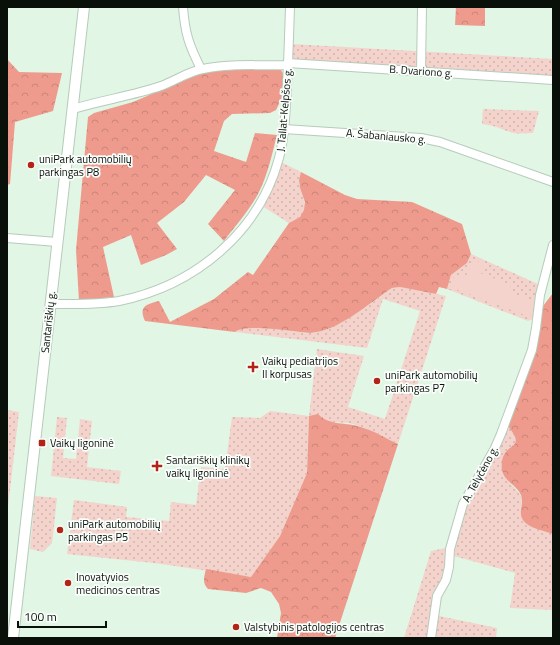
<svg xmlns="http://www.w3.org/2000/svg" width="560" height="645" font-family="'Titillium Web',sans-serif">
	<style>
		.grass { fill: url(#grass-dots) }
		.forest { fill: url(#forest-crowns) }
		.pitch { fill: #f4d3cc }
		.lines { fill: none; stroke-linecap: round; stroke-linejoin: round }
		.minor-casing { stroke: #b6cbba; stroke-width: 10 }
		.major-casing { stroke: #b6cbba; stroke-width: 12 }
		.minor { stroke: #fff; stroke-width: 8 }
		.major { stroke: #fff; stroke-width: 10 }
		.poi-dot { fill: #b22416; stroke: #fafefb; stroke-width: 1.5 }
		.labels { text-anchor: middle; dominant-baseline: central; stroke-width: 3.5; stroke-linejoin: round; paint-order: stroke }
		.street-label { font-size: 11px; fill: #09100a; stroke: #fafefb }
		.poi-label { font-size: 11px; fill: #09100a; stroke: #fafefb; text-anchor: start }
	</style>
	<defs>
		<pattern id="grass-dots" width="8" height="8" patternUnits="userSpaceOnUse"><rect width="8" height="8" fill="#f4d3cc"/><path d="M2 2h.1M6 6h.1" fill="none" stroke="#d0b4ae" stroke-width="1.8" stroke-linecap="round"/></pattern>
		<pattern id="forest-crowns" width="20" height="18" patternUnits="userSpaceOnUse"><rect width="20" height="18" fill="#ee9b8d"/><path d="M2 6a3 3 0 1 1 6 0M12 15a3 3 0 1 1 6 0" fill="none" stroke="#cb8478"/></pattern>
	</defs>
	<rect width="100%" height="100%" fill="#e1f6e4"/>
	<!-- grass -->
	<g class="grass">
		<polygon points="292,44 553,59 553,77 293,60 291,57"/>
		<path d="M483,109L539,111L533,133C528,133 518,134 514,133C503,130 494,125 482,124Z"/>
		<path d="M281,162L301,172C300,177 298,182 300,187C302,197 310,208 300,217C297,219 292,221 289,223L262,206L276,179Z"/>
		<polygon points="471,254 540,285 533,319 528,321 447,289 451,275 467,263"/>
		<path d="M400,287L446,296L398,444L383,436L362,427L349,423L330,422L309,416L307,473L280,536L251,577L154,563L67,554L74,500L127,507L126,517L169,521L171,502L196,505L201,467L225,469L232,417L260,418L270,411L309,416L317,349L364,356L348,407L385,419L420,311L383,299L367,348L235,332C247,322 292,332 308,333C333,334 371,303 392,288Z"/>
		<polygon points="7,410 19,412 7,516"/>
		<polygon points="57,417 67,418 63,458 76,459 80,419 92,421 87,467 121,471 119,484 51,476"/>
		<path d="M508,426C511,429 516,434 517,439C518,446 500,452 502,468C504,482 516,486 521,496C523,501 520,506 521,511C521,515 526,521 528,525L553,534V610L510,608L515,573L454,556C460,508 486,467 508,426Z"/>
		<polygon points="35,496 57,498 52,543 43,552 30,549"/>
		<polygon points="446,548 446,568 444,577 433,599 427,638 404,638 431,551"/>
		<polygon points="439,616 497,628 496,638 434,638"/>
	</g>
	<!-- forest -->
	<g class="forest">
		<polygon points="456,7 485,7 485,26 455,25"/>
		<polygon points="7,59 19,72 62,73 53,111 15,122 10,184 7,185"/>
		<path d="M275,68L281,70L284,75V93L276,110L270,113L232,114L224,121L214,151L246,162L255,133L277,135C272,154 268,174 259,192C250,210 236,225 224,241L208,224L235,190L206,175L184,202L157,223L177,249L166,255L141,265L131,235L103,247L114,297L79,301L76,250L88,117L94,113L133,102L199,74L212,71Z"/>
		<path d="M301,172L345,195L357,199L412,202L462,224L471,254L467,263L451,275L447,289L439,287L436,294L400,287L392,288C368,304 339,331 310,333C295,332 246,323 235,332L145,321C138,306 147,304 159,301L170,322L214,299L248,272L253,275L289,223L300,217L304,210L305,202L300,188L299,180Z"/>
		<path d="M553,293V534C545,531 533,529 527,524C515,515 525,505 521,495C515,482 499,481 502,461C506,441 527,450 508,426L534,353L539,336L543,306Z"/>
		<path d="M318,414C329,426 347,422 361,427C374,431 386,438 398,444L335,638H277L281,613L279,604L271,592L261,588L246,593L208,589C202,583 204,577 206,569L251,577L280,536L307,473L309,416Z"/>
	</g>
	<!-- pitch -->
	<polygon class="pitch" points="473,259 484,264 480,273 511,285 509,292 535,301 530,317 450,287 455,274 465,278"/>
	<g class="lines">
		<!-- minor casing -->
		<g class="minor-casing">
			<g id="minor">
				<path d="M183,7C185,34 189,45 201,69"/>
				<polyline points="288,63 553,80"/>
				<polyline points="421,72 422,7"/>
				<path d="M73,109C102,100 132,96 161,86C175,81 189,71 203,69C231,63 260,66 288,65"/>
				<polyline points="284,129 421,138 440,142 553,182"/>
				<polyline points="7,238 57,242"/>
				<path d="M50,304C73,304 96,305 119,301C194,286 259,233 279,158C284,140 285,122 286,104C288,71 289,39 290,7"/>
				<polyline points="431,638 437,596 446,580 449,567 450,549 463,504 494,450 501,434 532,350 536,328 540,295 553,245"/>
			</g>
		</g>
		<!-- major casing -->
		<g class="major-casing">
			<polyline id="major" points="13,638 84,7"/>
		</g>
		<!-- minor -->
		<use href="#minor" class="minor"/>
		<!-- major -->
		<use href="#major" class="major"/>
	</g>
	<!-- markers -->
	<g class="poi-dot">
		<circle cx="31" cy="165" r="4"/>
		<path d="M251 361h4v4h4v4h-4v4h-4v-4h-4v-4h4z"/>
		<circle cx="377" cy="381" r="4"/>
		<rect x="38" y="439" width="8" height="8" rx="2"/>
		<path d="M155 460h4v4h4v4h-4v4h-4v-4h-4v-4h4z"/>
		<circle cx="60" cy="530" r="4"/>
		<circle cx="68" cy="583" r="4"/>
		<circle cx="236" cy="627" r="4"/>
	</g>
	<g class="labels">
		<!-- street labels -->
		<g class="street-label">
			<text transform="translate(421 71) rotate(4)">B. Dvariono g.</text>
			<text transform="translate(284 110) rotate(-85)">J. Tallat-Kelpšos g.</text>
			<text transform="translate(386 136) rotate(5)">A. Šabaniausko g.</text>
			<text transform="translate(48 322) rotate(-84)">Santariškių g.</text>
			<text transform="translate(480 474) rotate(-61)">A. Telyčėno g.</text>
		</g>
		<!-- poi labels -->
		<g class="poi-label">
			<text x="39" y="159">uniPark automobilių<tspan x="39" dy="13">parkingas P8</tspan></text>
			<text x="262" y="361">Vaikų pediatrijos<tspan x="262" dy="13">II korpusas</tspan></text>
			<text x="385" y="375">uniPark automobilių<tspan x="385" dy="13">parkingas P7</tspan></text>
			<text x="50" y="443">Vaikų ligoninė</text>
			<text x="166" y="460">Santariškių klinikų<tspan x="166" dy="13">vaikų ligoninė</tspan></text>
			<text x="68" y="524">uniPark automobilių<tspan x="68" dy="13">parkingas P5</tspan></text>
			<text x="76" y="577">Inovatyvios<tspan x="76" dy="13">medicinos centras</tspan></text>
			<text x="244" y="627">Valstybinis patologijos centras</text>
		</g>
	</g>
	<!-- border -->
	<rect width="560" height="645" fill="none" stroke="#09100a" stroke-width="16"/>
	<!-- scale -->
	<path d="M18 621v6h88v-6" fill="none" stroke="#09100a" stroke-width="2"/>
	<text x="24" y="621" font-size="12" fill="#09100a" stroke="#fafefb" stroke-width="3" paint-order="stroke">100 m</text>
</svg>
